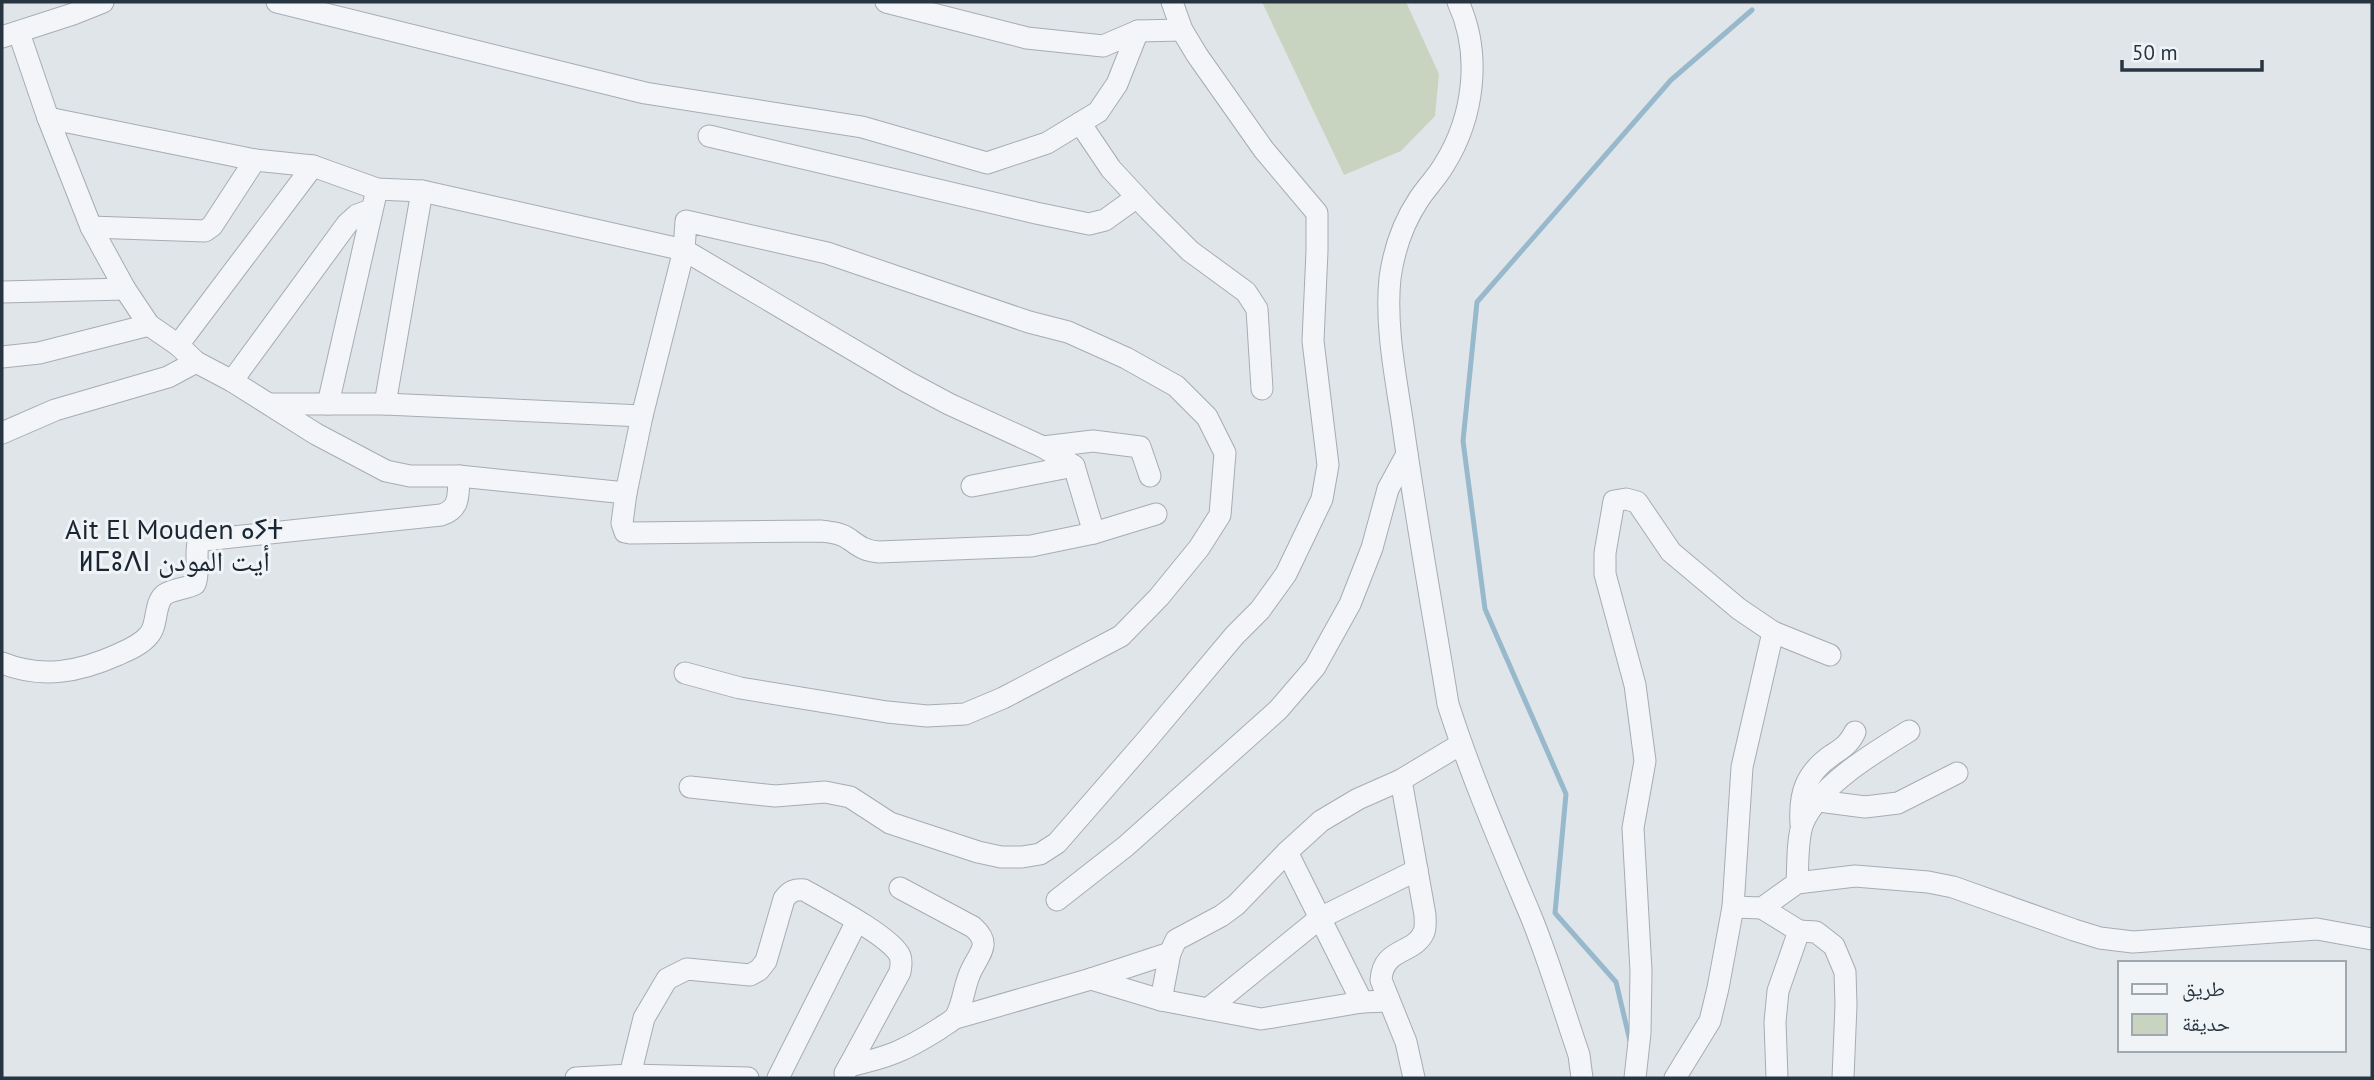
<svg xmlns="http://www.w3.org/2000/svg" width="2374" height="1080" font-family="'PT Sans','Noto Naskh Arabic','Noto Sans Tifinagh',sans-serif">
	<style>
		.green { fill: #c8d4c0 }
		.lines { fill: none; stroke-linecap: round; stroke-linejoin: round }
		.stream { stroke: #98b9cc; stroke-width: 5 }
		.minor-casing { stroke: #a5adb4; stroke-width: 23 }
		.minor { stroke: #f3f5f8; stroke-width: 21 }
		.labels { text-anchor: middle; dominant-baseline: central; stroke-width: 6; stroke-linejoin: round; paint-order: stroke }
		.quarter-label { font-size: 28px; fill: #1a2633; stroke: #f0f4f7 }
	</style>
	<rect width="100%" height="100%" fill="#e0e5ea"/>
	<!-- green -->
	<polygon class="green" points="1262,2 1406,2 1439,74 1435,116 1401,151 1344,175"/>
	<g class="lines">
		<!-- stream -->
		<polyline class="stream" points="1630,1041 1616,982 1555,913 1566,794 1485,609 1463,441 1477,302 1671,80 1752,10"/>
		<!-- minor casing -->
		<g class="minor-casing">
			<g id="minor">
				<polyline points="277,2 645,93 862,127 987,163 1047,143 1098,112 1117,84 1138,31"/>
				<polyline points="886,2 1027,38 1103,46 1138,31 1182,30"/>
				<path d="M1458,2C1482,54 1474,117 1444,165C1437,177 1427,187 1419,199C1403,223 1394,249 1390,278C1385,327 1396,378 1403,426C1416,519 1433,612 1448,704C1471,776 1501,845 1530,914C1549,960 1563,1008 1579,1055L1582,1078"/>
				<path d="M19,33L48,118L91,227L125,289L149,325L178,345L196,362L232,381L316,434L386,471L410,476H459L626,493L622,523L625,532L630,533L821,531C830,532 841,533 849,539C860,547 865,551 879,552L1031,546L1094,533L1156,514"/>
				<polyline points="2,37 73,14 103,2"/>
				<polyline points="48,118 255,160 313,166 377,189 422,191 684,250 906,381 949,404 1043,447 1074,466 1094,533"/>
				<polyline points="1080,123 1111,169 1149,210 1190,251 1246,292 1257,309 1262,389"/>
				<polyline points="709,136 1036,213 1089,224 1105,220 1137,197"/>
				<polyline points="91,227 205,231 212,226 255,160"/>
				<polyline points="2,292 125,289"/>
				<polyline points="178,345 313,166"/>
				<polyline points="2,357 39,353 149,325"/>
				<polyline points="232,381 347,224 357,215 371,210"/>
				<polyline points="269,404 328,404 377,189"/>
				<polyline points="328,404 385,404 642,416"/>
				<polyline points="385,404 422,191"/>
				<polyline points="2,433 55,410 168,377 196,362"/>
				<polyline points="1043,447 1093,441 1140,447 1150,476"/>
				<polyline points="972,486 1074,466"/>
				<polyline points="626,493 642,416 684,250 686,221 827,253 1029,322 1068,332 1126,358 1176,386 1207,417 1225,453 1220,515 1199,548 1159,597 1121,636 1003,698 965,714 927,716 887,712 740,688 685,673"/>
				<path d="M2,663C42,679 79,672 117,655C128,650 141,645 149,635C158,625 154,604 164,595C172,589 186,589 195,584C200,571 195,557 198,543L204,540L441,515C461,509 458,494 459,476"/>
				<path d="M1401,780L1425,915C1425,920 1426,927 1424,932C1414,955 1383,947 1381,980L1406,1042L1414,1078"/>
				<polyline points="690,787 775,796 825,792 850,797 890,823 978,852 1001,857 1022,857 1040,854 1057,843 1145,742 1235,635 1260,610 1286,574 1322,499 1328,465 1313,341 1317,251 1317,213 1264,150 1197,55 1182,30 1172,2"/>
				<polyline points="1819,801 1865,807 1898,803 1957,773"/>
				<path d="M1801,824C1799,793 1806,773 1832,755C1843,748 1849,744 1855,732"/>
				<polyline points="1287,852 1362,1002"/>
				<path d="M1797,883C1798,867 1797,838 1803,823C1819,785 1875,752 1909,731"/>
				<polyline points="1057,900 1126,846 1278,710 1315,667 1350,604 1372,548 1388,489 1407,454"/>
				<polyline points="1733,907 1762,908 1797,883 1855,876 1928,882 1953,887 2074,930 2100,938 2133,942 2317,929 2372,939"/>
				<polyline points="1762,908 1799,931 1778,991 1775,1022 1777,1078"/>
				<polyline points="1799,931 1816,932 1834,946 1845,972 1846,1005 1843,1078"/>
				<polyline points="1091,979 1161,1000 1261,1019 1362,1002 1388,1001"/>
				<polyline points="1161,1000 1170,953 1176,940 1221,916 1236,905 1287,852 1321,821 1358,799 1401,780 1461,744"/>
				<polyline points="1208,1009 1320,918 1417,870"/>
				<polyline points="956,1018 1091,979 1170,953"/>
				<path d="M845,1073L849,1066C889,1057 904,1051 939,1029C944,1025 953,1021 956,1016C964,1002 964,983 972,969C980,952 992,944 973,927L900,888"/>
				<path d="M630,1075L644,1018L667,979L687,969L750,975L759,970L766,961L784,899C790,891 795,889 804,890C825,902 892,937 900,956C902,962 901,967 900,972L849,1066"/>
				<polyline points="576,1078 630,1075 748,1078"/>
				<polyline points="778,1078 857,921"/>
				<polyline points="1635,1078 1640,1033 1641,971 1633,828 1645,761 1635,685 1605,574 1605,553 1614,501 1626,499 1637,502 1671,552 1739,609 1773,632 1830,655"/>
				<polyline points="1675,1078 1710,1021 1718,988 1733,907 1742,767 1773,632"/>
			</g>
		</g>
		<!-- minor -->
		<use href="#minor" class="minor"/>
	</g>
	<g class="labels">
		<!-- quarter labels -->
		<g class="quarter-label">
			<text x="174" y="528">Ait El Mouden ⴰⵢⵜ<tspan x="174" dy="32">ⵍⵎⵓⴷⵏ أيت المودن</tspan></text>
		</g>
	</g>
	<!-- border -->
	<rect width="2374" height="1080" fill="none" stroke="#273542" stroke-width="7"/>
	<!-- legend -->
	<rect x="2118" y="961" width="228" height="91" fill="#f0f4f7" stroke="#a0a8af" stroke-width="2"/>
	<rect x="2132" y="984" width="35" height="10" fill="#f3f5f8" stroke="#a0a8af" stroke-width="2"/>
	<text x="2182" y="996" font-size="21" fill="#273542">طريق</text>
	<rect x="2132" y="1014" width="35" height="21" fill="#c8d4c0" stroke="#a0a8af" stroke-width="2"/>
	<text x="2182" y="1031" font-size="21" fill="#273542">حديقة</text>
	<!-- scale -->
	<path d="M2122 60v10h140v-10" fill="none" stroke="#273542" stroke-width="3.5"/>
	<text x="2132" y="60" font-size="21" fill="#273542" stroke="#f0f4f7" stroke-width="5" paint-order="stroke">50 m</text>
</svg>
